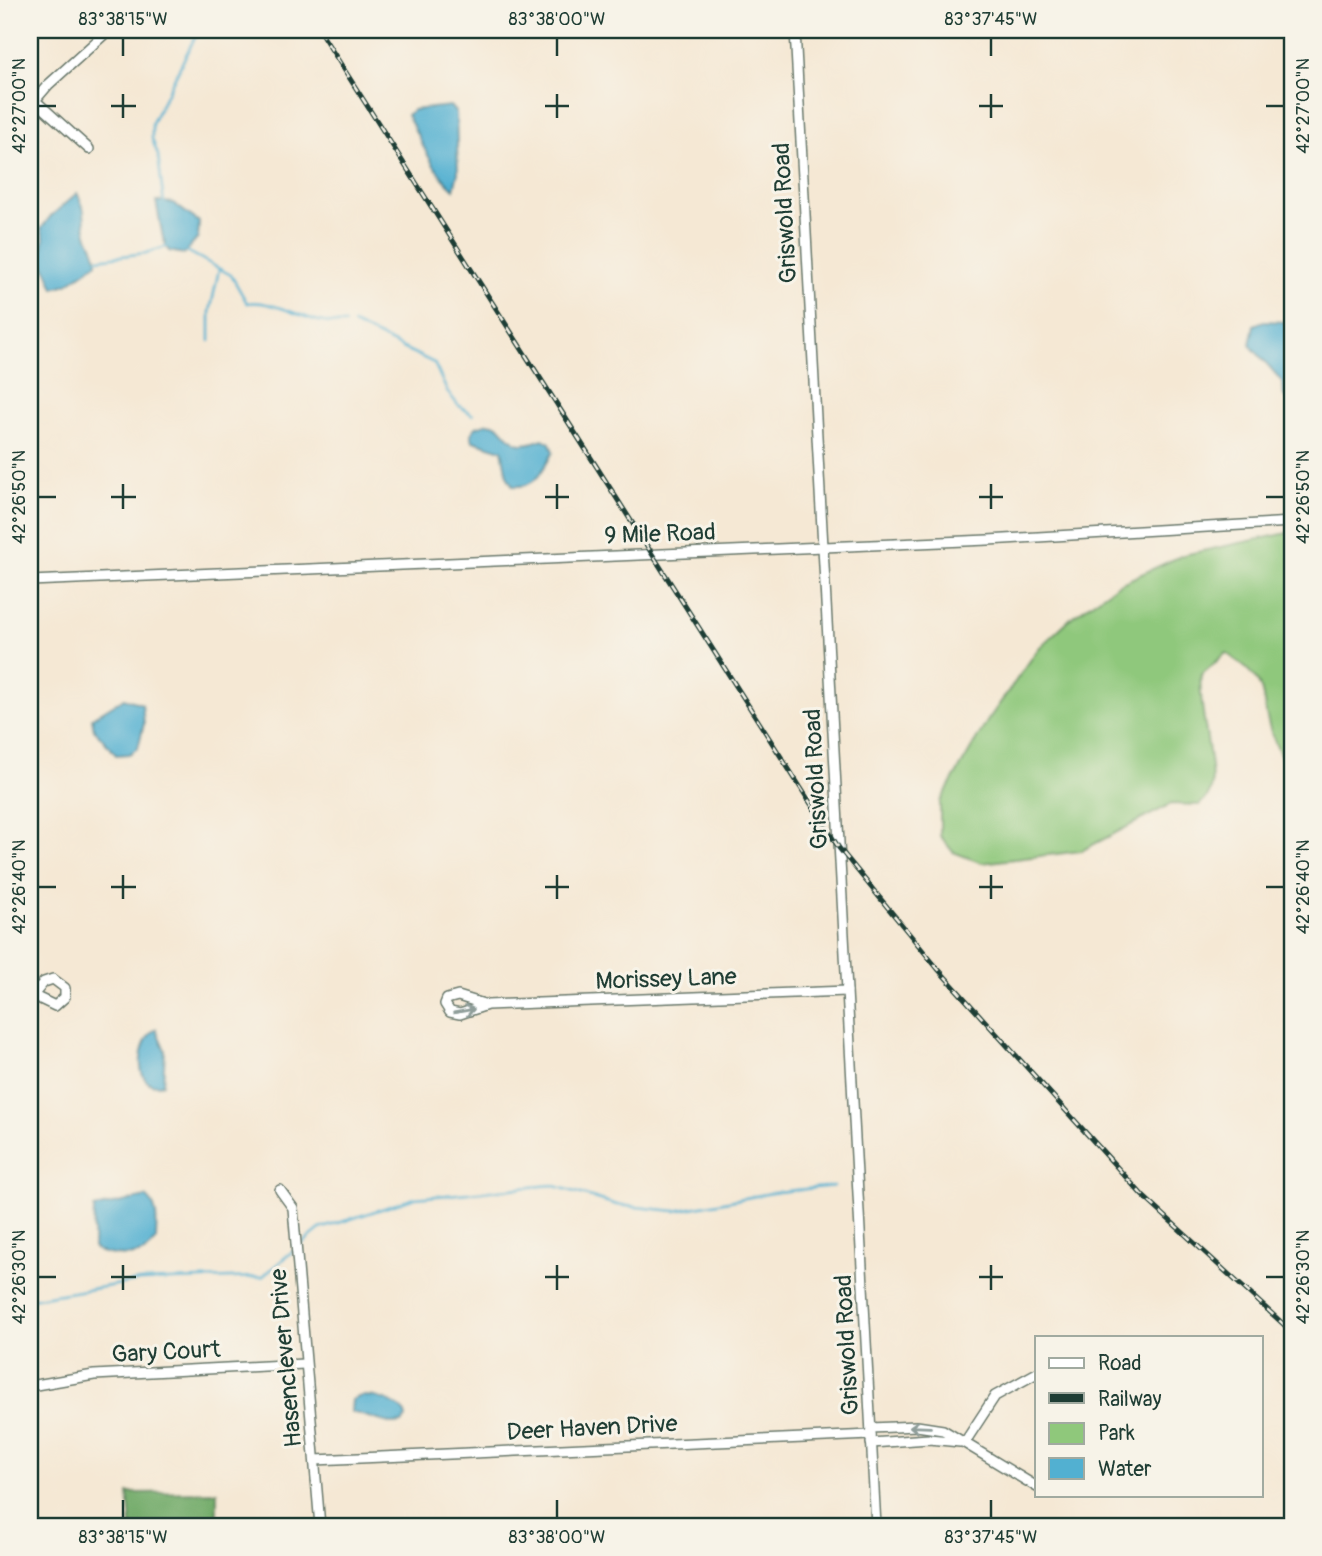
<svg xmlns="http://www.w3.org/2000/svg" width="1322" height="1556" font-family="Pangolin,sans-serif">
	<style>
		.green { fill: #8fc87b; stroke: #578258; stroke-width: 2 }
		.forest { fill: #73ac6b; stroke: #497450; stroke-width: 2 }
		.water { fill: #52b0d1; stroke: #387682; stroke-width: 2 }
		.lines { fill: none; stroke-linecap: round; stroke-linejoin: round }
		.stream { stroke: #52b0d1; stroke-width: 2.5 }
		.minor-casing { stroke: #6a796c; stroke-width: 12 }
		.minor { stroke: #fff; stroke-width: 9 }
		.rail-casing { stroke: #1f3d34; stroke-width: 5 }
		.rail { stroke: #f7f3e8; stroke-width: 2.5; stroke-dasharray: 8; stroke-linecap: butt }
		.oneway { stroke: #8f9e9a }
		.ticks { fill: none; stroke: #1f3d34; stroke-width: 2.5 }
		.labels { text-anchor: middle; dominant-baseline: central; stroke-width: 6; stroke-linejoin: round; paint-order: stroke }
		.street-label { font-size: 24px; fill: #1f3d34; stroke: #f7f3e8 }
		.neatline { fill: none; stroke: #1f3d34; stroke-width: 2.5 }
		.ticks-label { font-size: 18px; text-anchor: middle; fill: #1f3d34 }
	</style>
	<rect width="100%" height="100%" fill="#f7f3e8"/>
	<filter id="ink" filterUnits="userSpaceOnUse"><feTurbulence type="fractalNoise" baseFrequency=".0143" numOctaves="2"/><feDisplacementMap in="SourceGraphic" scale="14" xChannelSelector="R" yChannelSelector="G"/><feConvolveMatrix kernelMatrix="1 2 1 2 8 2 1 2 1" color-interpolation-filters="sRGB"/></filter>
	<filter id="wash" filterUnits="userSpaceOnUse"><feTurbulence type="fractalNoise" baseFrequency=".00686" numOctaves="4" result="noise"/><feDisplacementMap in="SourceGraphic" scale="28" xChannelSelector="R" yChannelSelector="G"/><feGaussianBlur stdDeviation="1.57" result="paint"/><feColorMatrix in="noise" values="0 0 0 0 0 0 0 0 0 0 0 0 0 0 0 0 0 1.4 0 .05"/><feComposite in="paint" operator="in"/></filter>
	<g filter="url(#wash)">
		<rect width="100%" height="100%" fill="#f5e8d4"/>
		<!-- green -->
		<path class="green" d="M1292,532V781C1286,766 1278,751 1272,735C1256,689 1274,686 1226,653L1201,675C1197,705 1218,776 1210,792C1208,797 1203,801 1199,805L1171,804L1081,851L982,863L953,852L940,836V802L988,720L1039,648L1072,617L1117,585L1183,555Z"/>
		<!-- forest -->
		<polygon class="forest" points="217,1492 217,1526 131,1526 128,1493"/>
		<!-- water -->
		<g class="water">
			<path d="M450,106L456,113L458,173L454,189C430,168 422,141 407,115L413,110Z"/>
			<path d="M77,193C87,212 83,213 86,231C89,243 96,247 97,263L67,284L54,288L42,259L44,237L41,229L50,217Z"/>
			<polygon points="156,201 173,203 199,222 198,238 184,254 169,251 163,238"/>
			<polygon points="1264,321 1287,322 1292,330 1292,402 1284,396 1282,381 1250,345 1254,325"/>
			<path d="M488,423L498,425C516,444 516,449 543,439L550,443L553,452C542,471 537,488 513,486L507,476L502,450L473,441L471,434L476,427Z"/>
			<polygon points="124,698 142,704 144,724 138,748 129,754 116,755 94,729 92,718"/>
			<path d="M156,1029L165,1050L163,1084C132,1092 137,1040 156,1029Z"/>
			<path d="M146,1197C160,1207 156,1225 156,1240C152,1244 148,1250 144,1252C132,1258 103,1256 93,1248L94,1208Z"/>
			<path d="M361,1396C378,1396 390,1400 404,1411L406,1418L402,1423L392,1424L351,1412L352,1400Z"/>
		</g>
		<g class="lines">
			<!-- stream -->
			<g class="stream">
				<polyline points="164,205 158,155 152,139 152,123 194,39 200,34 229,30"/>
				<path d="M185,250L231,275L247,303C279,299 308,326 345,324"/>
				<polyline points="97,259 146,253 169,246"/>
				<polyline points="353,324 434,363 447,391 458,405 473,415"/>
				<polyline points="210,341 210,312 219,269"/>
				<polyline points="298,1247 320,1229 415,1198 552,1185 617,1205 675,1211 777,1192 834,1186"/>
				<polyline points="30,1299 140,1281 262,1277 293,1251"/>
			</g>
		</g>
	</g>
	<g filter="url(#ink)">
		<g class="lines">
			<!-- minor casing -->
			<g class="minor-casing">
				<g id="minor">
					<polyline points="795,30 876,1526"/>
					<polyline points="30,96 89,149"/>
					<polyline points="30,106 48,85 109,30"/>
					<polyline points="30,581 988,540 1292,522"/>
					<polyline points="30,994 55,1006 65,997 65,988 53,979 44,982 34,994"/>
					<polyline points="487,1005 458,996 447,999 445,1004 450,1012 460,1014 487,1005 847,991"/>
					<polyline points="280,1190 293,1208 320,1526"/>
					<polyline points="30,1386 94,1375 304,1364"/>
					<polyline points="871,1428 917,1426 943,1430 1037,1487"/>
					<polyline points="965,1442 995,1396 1037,1373"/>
					<polyline points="871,1443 929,1439 960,1442"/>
					<polyline points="315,1460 871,1435"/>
				</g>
			</g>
			<!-- minor -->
			<use href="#minor" class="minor"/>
			<!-- rail casing -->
			<g class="rail-casing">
				<polyline id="rail" points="319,30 839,848 938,969 1143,1196 1292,1332"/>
			</g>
			<!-- rail -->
			<use href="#rail" class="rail"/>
		</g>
		<!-- one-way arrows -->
		<defs><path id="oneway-shaft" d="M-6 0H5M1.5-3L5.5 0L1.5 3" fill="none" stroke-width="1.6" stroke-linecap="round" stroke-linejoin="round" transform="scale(1.75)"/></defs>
		<g class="oneway">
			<use href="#oneway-shaft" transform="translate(464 1011) rotate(-10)"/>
			<use href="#oneway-shaft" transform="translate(920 1427) rotate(-178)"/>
		</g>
	</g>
	<!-- ticks -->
	<path class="ticks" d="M123,38V56M557,38V56M991,38V56M123,94V118M557,94V118M991,94V118M38,106H56M111,106H136M545,106H569M979,106H1003M1266,106H1284M123,484V509M557,484V509M991,484V509M38,497H56M111,497H136M545,497H569M979,497H1003M1266,497H1284M123,875V899M557,875V899M991,875V899M38,887H56M111,887H136M545,887H569M979,887H1003M1266,887H1284M123,1265V1290M557,1265V1290M991,1265V1290M38,1277H56M111,1277H136M545,1277H569M979,1277H1003M1266,1277H1284M123,1500V1518M557,1500V1518M991,1500V1518"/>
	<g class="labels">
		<!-- street labels -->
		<g class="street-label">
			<text transform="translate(785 213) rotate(-93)">Griswold Road</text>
			<text transform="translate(660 534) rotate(-2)">9 Mile Road</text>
			<text transform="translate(816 779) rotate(-93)">Griswold Road</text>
			<text transform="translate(666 979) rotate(-2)">Morissey Lane</text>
			<text transform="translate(847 1345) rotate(-93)">Griswold Road</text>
			<text transform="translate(166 1352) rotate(-3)">Gary Court</text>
			<text transform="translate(286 1358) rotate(-95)">Hasenclever Drive</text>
			<text transform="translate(592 1428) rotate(-3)">Deer Haven Drive</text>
		</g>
	</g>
	<!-- margin -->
	<rect width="1322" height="1556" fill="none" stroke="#f7f3e8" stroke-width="77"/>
	<!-- legend -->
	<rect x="1035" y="1336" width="228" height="161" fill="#f7f3e8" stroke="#a1aaa0" stroke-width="2"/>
	<rect x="1049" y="1358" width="35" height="10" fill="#ffffff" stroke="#a1aaa0" stroke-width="2"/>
	<text x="1098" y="1370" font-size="21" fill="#1f3d34">Road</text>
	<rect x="1049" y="1393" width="35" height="10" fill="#1f3d34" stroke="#a1aaa0" stroke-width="2"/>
	<text x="1098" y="1406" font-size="21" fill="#1f3d34">Railway</text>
	<rect x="1049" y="1423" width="35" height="21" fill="#8fc87b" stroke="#a1aaa0" stroke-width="2"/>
	<text x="1098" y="1440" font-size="21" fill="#1f3d34">Park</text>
	<rect x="1049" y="1458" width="35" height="21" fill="#52b0d1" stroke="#a1aaa0" stroke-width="2"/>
	<text x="1098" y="1476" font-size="21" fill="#1f3d34">Water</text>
	<rect x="38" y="38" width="1246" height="1480" class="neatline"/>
	<g class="ticks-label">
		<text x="123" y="25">83°38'15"W</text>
		<text x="557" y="25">83°38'00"W</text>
		<text x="991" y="25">83°37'45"W</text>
		<text transform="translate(19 106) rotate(-90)" y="6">42°27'00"N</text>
		<text transform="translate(1303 106) rotate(-90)" y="6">42°27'00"N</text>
		<text transform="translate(19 497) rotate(-90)" y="6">42°26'50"N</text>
		<text transform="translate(1303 497) rotate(-90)" y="6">42°26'50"N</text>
		<text transform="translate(19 887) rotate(-90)" y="6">42°26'40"N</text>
		<text transform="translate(1303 887) rotate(-90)" y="6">42°26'40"N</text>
		<text transform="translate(19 1277) rotate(-90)" y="6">42°26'30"N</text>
		<text transform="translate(1303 1277) rotate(-90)" y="6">42°26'30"N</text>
		<text x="123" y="1543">83°38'15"W</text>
		<text x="557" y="1543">83°38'00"W</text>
		<text x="991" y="1543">83°37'45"W</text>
	</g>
</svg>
